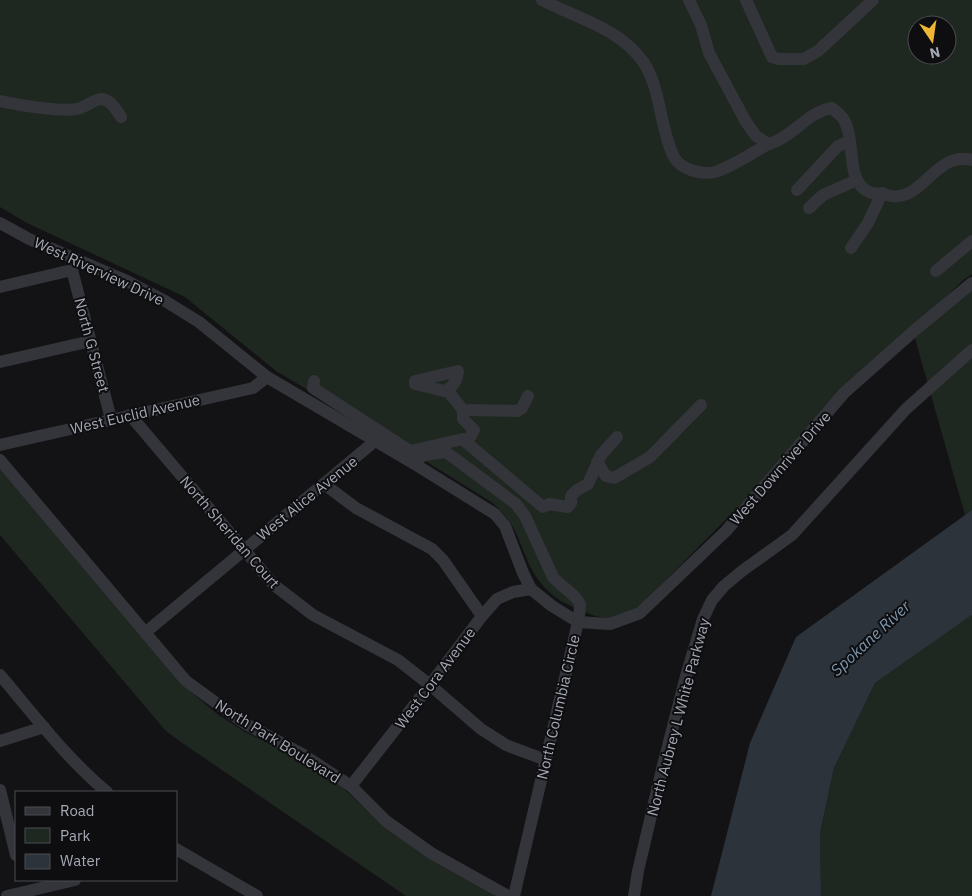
<svg xmlns="http://www.w3.org/2000/svg" width="972" height="896" font-family="'IBM Plex Sans',sans-serif">
	<style>
		.green { fill: #1f2721; fill-rule: evenodd }
		.water { fill: #2c333a }
		.lines { fill: none; stroke-linecap: round; stroke-linejoin: round }
		.minor { stroke: #34353a; stroke-width: 12 }
		.labels { text-anchor: middle; dominant-baseline: central; stroke-width: 4; stroke-linejoin: round; paint-order: stroke }
		.street-label { font-size: 15px; fill: #a5a9b5; stroke: #0e0e10 }
		.water-label { font-size: 16px; font-style: italic; fill: #7c96af; stroke: #0e0e10 }
	</style>
	<rect width="100%" height="100%" fill="#131315"/>
	<!-- green -->
	<g class="green">
		<path d="M0,0H972V274L962,281L641,605C621,619 610,622 587,613C569,606 552,598 540,582C528,567 524,550 516,533C510,521 503,513 493,503L369,426L276,371L185,297L25,222L0,207ZM917,25H947V55H917Z"/>
		<polygon points="972,289 972,510 965,515 914,335"/>
		<polygon points="0,469 183,685 217,714 245,732 295,756 343,788 380,823 419,852 492,893 495,896 406,896 178,740 165,730 0,535"/>
		<polygon points="972,615 972,896 821,896 820,833 834,768 875,683"/>
	</g>
	<!-- water -->
	<polygon class="water" points="972,510 972,615 875,683 834,768 820,833 821,896 711,896 750,743 796,637"/>
	<g class="lines">
		<!-- minor -->
		<g class="minor">
			<path d="M542,0C578,19 620,28 644,63C661,89 660,130 674,157C681,170 702,175 715,172C734,166 751,153 769,144L756,136L746,122L709,53L701,25L689,0"/>
			<polyline points="746,0 772,57 779,59 804,59 818,51 873,0"/>
			<path d="M0,101C21,105 56,112 77,109C86,107 94,99 102,99C111,100 117,111 121,117"/>
			<path d="M769,144C793,137 807,112 832,108C836,112 843,116 845,122C856,143 845,181 869,192C874,194 880,193 884,194C921,209 933,150 972,160"/>
			<polyline points="797,190 838,146 850,141"/>
			<polyline points="809,208 823,195 857,180"/>
			<polyline points="0,223 29,239 127,281 165,301 199,322 267,377 413,463 495,514 505,526 523,573 531,589 552,606 578,622 610,624 640,613 726,531 844,393 915,330 972,283"/>
			<polyline points="851,248 868,223 882,193"/>
			<polyline points="72,270 111,419"/>
			<polyline points="936,271 972,241"/>
			<polyline points="0,287 72,270 75,262"/>
			<polyline points="0,362 91,341"/>
			<polyline points="314,381 313,388 410,451 463,439 467,443"/>
			<path d="M447,390L444,391L415,384V381L458,371C457,380 455,384 447,390L463,410L517,411L522,408L528,396"/>
			<polyline points="463,410 463,419 474,430 467,443 543,507 549,504 568,507 571,503 571,496 577,490 588,484 601,455 617,437"/>
			<polyline points="130,415 274,585 313,615 398,660 430,685 481,729 506,745 546,760"/>
			<polyline points="0,445 253,388 267,377"/>
			<polyline points="0,460 186,681 244,723 302,754 351,786 386,821 431,853 508,896"/>
			<polyline points="597,462 606,476 614,478 650,457 701,405"/>
			<path d="M413,463L424,455L446,452L516,504L525,516L553,577C559,585 578,596 580,605C580,610 579,616 578,622L514,896"/>
			<polyline points="324,484 356,508 432,549 443,560 482,616"/>
			<polyline points="146,632 375,441"/>
			<path d="M0,675C34,715 67,759 107,792"/>
			<polyline points="0,741 44,727"/>
			<polyline points="351,786 430,685 482,616 497,599 513,592 531,589"/>
			<polyline points="0,790 16,855"/>
			<polyline points="176,849 257,896"/>
			<polyline points="7,896 75,880"/>
			<polyline points="634,896 638,871 662,769 686,676 703,619 712,600 724,586 742,571 792,535 906,409 972,350"/>
		</g>
	</g>
	<g class="labels">
		<!-- street labels -->
		<g class="street-label">
			<text transform="translate(99 271) rotate(25)">West Riverview Drive</text>
			<text transform="translate(92 345) rotate(75)">North G Street</text>
			<text transform="translate(135 414) rotate(-13)">West Euclid Avenue</text>
			<text transform="translate(780 468) rotate(-49)">West Downriver Drive</text>
			<text transform="translate(307 498) rotate(-39)">West Alice Avenue</text>
			<text transform="translate(230 532) rotate(49)">North Sheridan Court</text>
			<text transform="translate(435 678) rotate(-53)">West Cora Avenue</text>
			<text transform="translate(558 707) rotate(-77)">North Columbia Circle</text>
			<text transform="translate(678 717) rotate(-75)">North Aubrey L White Parkway</text>
			<text transform="translate(278 741) rotate(32)">North Park Boulevard</text>
		</g>
		<!-- water labels -->
		<g class="water-label">
			<text transform="translate(870 638) rotate(-43)">Spokane River</text>
		</g>
	</g>
	<!-- legend -->
	<rect x="15" y="791" width="162" height="90" fill="#0e0e10" stroke="#4a4c52"/>
	<rect x="25" y="807" width="25" height="8" fill="#34353a" stroke="#4a4c52"/>
	<text x="60" y="816" font-size="15" fill="#a5a9b5">Road</text>
	<rect x="25" y="828" width="25" height="15" fill="#1f2721" stroke="#4a4c52"/>
	<text x="60" y="841" font-size="15" fill="#a5a9b5">Park</text>
	<rect x="25" y="854" width="25" height="15" fill="#2c333a" stroke="#4a4c52"/>
	<text x="60" y="866" font-size="15" fill="#a5a9b5">Water</text>
	<!-- north arrow -->
	<g transform="translate(932 40) rotate(167)"><circle r="24" fill="#0e0e10" stroke="#4a4c52"/>
	<path d="M0-4L9 19L0 12L-9 19Z" fill="#edb633"/>
	<text y="-8" font-size="14" font-weight="bold" text-anchor="middle" fill="#a5a9b5">N</text>
	</g>
</svg>
